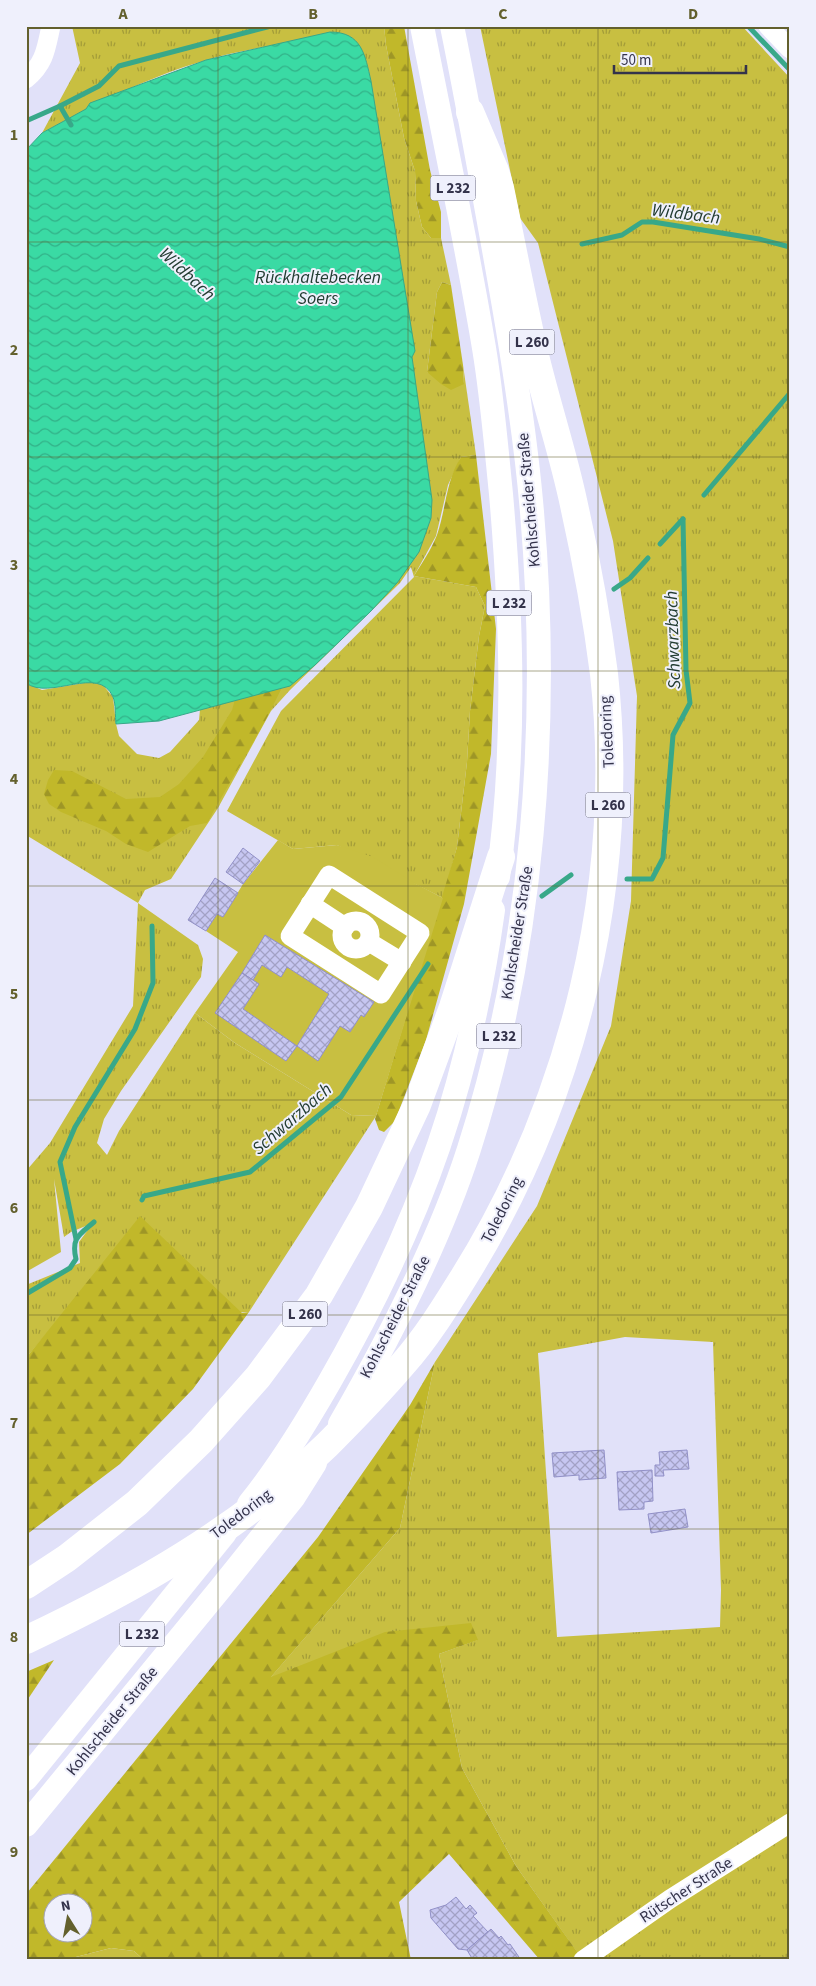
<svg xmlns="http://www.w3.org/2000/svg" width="816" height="1986" font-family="'Source Sans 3',sans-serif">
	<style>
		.grass { fill: url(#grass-tufts); fill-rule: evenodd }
		.forest { fill: url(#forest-firs); fill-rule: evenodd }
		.garden { fill: #c8bf41 }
		.water { fill: url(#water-waves); stroke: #38a889 }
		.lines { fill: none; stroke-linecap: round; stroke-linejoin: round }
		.stream { stroke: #38a889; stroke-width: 5 }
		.building { fill: url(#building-cross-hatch); stroke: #9190c7 }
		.minor { stroke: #fff; stroke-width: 19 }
		.major { stroke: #fff; stroke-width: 24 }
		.highway { stroke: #fff; stroke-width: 28 }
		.grid { fill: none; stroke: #63602d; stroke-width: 1; stroke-opacity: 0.55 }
		.labels { text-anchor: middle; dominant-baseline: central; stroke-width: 4; stroke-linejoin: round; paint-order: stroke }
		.shield { fill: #eff0fc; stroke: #6c6c80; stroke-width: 1 }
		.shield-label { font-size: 15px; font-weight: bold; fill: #34334b }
		.street-label { font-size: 16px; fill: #34334b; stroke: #eff0fc }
		.water-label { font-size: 18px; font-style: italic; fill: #233c32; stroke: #eff0fc }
		.neatline { fill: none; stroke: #63602d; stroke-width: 2 }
		.grid-label { font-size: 16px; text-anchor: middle; font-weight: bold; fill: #63602d }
	</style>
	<defs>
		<pattern id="grass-tufts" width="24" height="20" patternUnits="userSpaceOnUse" patternTransform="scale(1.25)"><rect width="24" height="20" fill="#c8bf41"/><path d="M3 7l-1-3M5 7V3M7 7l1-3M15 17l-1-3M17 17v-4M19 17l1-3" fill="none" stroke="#a39c38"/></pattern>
		<pattern id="forest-firs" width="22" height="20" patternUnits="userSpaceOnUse" patternTransform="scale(1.25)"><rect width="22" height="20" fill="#c1b82a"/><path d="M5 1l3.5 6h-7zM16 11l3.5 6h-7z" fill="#9e9626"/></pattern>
		<pattern id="water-waves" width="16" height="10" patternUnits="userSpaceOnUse" patternTransform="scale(1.25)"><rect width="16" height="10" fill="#3adaa4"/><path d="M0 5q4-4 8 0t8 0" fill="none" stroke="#32b188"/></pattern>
		<pattern id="building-cross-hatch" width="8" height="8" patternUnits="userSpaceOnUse" patternTransform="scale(1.25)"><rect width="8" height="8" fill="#c6c6f1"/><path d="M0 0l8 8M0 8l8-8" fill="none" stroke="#a2a1c5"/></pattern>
	</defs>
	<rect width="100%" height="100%" fill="#e1e1f9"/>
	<!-- grass -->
	<g class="grass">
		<path d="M72,26H384L386,45L404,138L415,171L416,201L422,227L431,238H441L451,285L442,282L437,292L427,372L464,384L463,365L476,455L461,457L448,485L436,536L414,576L476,587L485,606L479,636L470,711L467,762L457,847L443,898L337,845L293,849L227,811L281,711L414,577L411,567L400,583L290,690L271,711L218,808L171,879L145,890L138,903L198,945L203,959L201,977L121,1091L104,1119L97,1143L107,1155L119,1131L195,1013L235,1043L351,1115L376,1116L249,1312L57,1321L26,1358V1285L80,1263L79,1242L93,1223L71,1232L64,1237L54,1179L61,1252L26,1272V1171L50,1143L133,1006L138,903L26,835V683L42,690L90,682L103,685L113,697L116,724L119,736L137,754L159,758L170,752L199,720L263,47C245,51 225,54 207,60C149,76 94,105 42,133L80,63Z"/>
		<path d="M480,26H742L790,78V1960H584L577,1952L516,1866L462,1768L439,1654L477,1640L470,1624L270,1678L400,1528L435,1362L537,1206L611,1026L631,901L637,696L613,541L538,243L520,218ZM625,1337L713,1342L721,1590L720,1627L557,1637L538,1353Z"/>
	</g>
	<!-- forest -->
	<g class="forest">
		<polygon points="384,26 404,26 430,170 441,212 441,238 431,238 422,227 416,201 415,171 404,138 386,45"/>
		<polygon points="442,282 451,285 463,365 464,384 451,390 441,384 427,372 437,292"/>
		<path d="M476,455L496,629L491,754L464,904L426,1040L395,1121L384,1132L379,1130L375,1119L457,847L467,762L470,711L479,636L485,606L476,587L414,576C422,563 431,550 437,535C446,509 446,480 461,457Z"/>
		<path d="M290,670C267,723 235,772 207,823L190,826L148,852L126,844L106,831L61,812L49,804L44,794L48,780L54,770L72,771L126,799L160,797L179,784L203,757L232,710L240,681Z"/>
		<polygon points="140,1216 242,1313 249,1312 193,1389 120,1464 26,1535 26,1358"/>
		<path d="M435,1362L400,1528L271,1677L385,1632L471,1623L478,1640L439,1654L462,1768L516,1866L583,1960H540L449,1854L399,1902L411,1960H144L134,1951L111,1948L64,1960H26L27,1893L318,1537L410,1405ZM52,1904H82V1934H52Z"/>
		<polygon points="54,1660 26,1702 26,1672"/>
	</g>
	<!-- garden -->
	<g class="garden">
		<polygon points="278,840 293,849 337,845 373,857 416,884 443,898 376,1116 351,1115 235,1043 195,1013 238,952 206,931 217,914 223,917 243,884"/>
		<polygon points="111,1948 134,1951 144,1960 64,1960"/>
	</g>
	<!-- water -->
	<path class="water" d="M330,32C362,32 365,55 371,81L415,351L412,357L432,500L431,518L419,552L397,583L371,611L315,665L290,686L159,721L116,724C115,716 116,704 113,697C99,664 50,701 26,683V150L42,133L86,109L90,103L206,60Z"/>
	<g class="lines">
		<!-- stream -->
		<g class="stream">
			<polyline points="748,26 790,70"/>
			<polyline points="60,106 71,125"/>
			<polyline points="26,121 60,106 99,86 119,66 271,26"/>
			<polyline points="582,244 622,235 642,222 653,222 759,239 790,247"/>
			<polyline points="704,495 790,393"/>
			<polyline points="660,544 683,519"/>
			<polyline points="614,589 630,578 648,558"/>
			<polyline points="627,879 652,879 663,858 673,735 690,703 686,670 683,519"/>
			<polyline points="542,896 571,875"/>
			<polyline points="142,1200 144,1196 250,1172 341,1097 428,964"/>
			<polyline points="76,1239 60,1162 75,1127 135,1029 153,983 152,926"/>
			<path d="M26,1294L70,1268L76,1259C71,1238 79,1235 94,1222"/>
		</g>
	</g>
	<!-- building -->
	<g class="building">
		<polygon points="243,848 260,861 243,884 226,872"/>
		<polygon points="215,878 238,893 223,917 217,914 206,931 188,920"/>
		<polygon points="265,935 374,1002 364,1017 361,1015 350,1032 340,1026 318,1061 297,1046 329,994 287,967 281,977 262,965 253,980 242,973"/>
		<polygon points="242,973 259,984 243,1009 297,1046 286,1061 215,1013"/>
		<polygon points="604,1450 606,1478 579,1480 579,1475 554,1477 552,1453"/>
		<polygon points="687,1450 689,1469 663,1470 664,1476 655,1476 655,1465 660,1465 659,1452"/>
		<polygon points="652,1470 653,1501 644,1502 644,1509 619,1510 617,1472"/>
		<polygon points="685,1509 688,1527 651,1533 648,1514"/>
		<polygon points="456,1897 466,1909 470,1905 477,1913 473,1916 488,1932 467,1950 458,1949 431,1918 430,1910 446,1905"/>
		<polygon points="491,1929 499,1938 501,1936 508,1945 510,1944 521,1960 473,1960 467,1950"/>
	</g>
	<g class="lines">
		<!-- minor -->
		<g class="minor">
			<polyline points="768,26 790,49"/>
			<path d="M26,79C45,63 46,49 51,26"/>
			<polygon points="329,875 420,933 381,994 290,936"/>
			<polyline points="310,904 345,927"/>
			<circle cx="356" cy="935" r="14"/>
			<polyline points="369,942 402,962"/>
			<polyline points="583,1960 670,1899 790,1823"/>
		</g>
		<!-- major -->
		<g class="major">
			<path d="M422,26C443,133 466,240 484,348C492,396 496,445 501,494C512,621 516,750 498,877"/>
			<path d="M340,1424C389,1339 439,1243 469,1149C534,946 550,723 532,512C525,428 511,344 496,261C482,183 468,104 452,26"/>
			<path d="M249,1504C280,1466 306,1423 330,1381C373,1306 411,1227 439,1145C465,1069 482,989 493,910"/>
			<polyline points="26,1779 225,1533"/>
			<polyline points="26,1825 220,1589 293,1498 315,1463"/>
		</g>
		<!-- highway -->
		<g class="highway">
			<polyline points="26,1585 67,1558 137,1503 201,1441 258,1377 319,1295 369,1207 417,1105 453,1007 501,857"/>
			<path d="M26,1640C134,1589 240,1529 327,1445C353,1419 379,1392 403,1364C426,1338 444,1309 462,1280C574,1102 627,883 604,674C597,619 586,559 574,505C563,452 545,400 533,347C521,294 511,241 500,188L495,171L470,112"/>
		</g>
	</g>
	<!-- grid -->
	<path class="grid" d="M218,26V1960M408,26V1960M598,26V1960M26,242H790M26,457H790M26,671H790M26,886H790M26,1100H790M26,1315H790M26,1529H790M26,1744H790"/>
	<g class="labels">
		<!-- shield labels -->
		<g class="shield">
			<rect x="430.5" y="175.5" width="45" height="25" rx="4"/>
			<rect x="509.5" y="329.5" width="45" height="25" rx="4"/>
			<rect x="486.5" y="590.5" width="45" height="25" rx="4"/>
			<rect x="585.5" y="792.5" width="45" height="25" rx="4"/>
			<rect x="476.5" y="1023.5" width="45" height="25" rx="4"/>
			<rect x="282.5" y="1301.5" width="45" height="25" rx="4"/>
			<rect x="119.5" y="1621.5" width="45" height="25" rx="4"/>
		</g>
		<g class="shield-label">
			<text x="453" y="188">L 232</text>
			<text x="532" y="342">L 260</text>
			<text x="509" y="603">L 232</text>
			<text x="608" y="805">L 260</text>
			<text x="499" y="1036">L 232</text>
			<text x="305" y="1314">L 260</text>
			<text x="142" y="1634">L 232</text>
		</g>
		<!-- street labels -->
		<g class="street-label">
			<text transform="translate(529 500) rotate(-95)">Kohlscheider Straße</text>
			<text transform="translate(607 732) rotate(-93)">Toledoring</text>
			<text transform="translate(517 933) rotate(-81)">Kohlscheider Straße</text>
			<text transform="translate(502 1210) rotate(-63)">Toledoring</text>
			<text transform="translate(395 1317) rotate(-63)">Kohlscheider Straße</text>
			<text transform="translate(241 1514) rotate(-37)">Toledoring</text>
			<text transform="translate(112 1721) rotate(-51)">Kohlscheider Straße</text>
			<text transform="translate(686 1890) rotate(-33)">Rütscher Straße</text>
		</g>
		<!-- water labels -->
		<g class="water-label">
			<text transform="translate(686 214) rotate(7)">Wildbach</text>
			<text transform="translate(187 274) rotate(43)">Wildbach</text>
			<text x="318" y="277">Rückhaltebecken<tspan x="318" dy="21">Soers</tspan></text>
			<text transform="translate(673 640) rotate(-92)">Schwarzbach</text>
			<text transform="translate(292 1119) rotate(-41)">Schwarzbach</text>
		</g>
	</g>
	<!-- border -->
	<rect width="816" height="1986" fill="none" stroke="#eff0fc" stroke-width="55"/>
	<!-- north arrow -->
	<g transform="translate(68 1918) rotate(349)"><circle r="24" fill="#eff0fc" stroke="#a4a4b5"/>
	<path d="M0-4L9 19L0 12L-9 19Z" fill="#63602d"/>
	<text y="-8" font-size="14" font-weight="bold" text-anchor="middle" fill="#34334b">N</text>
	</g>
	<!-- scale -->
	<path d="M614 65v8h132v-8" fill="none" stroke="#34334b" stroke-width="2.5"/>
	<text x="621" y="65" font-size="15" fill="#34334b" stroke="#eff0fc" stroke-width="4" paint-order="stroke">50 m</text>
	<rect x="28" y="28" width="760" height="1930" class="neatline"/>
	<g class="grid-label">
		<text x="123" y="19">A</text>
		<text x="313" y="19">B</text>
		<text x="503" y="19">C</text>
		<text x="693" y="19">D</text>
		<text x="14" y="140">1</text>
		<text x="14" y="355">2</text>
		<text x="14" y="570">3</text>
		<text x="14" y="784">4</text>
		<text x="14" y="999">5</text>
		<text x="14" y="1213">6</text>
		<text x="14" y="1428">7</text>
		<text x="14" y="1642">8</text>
		<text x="14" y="1857">9</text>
	</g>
</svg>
